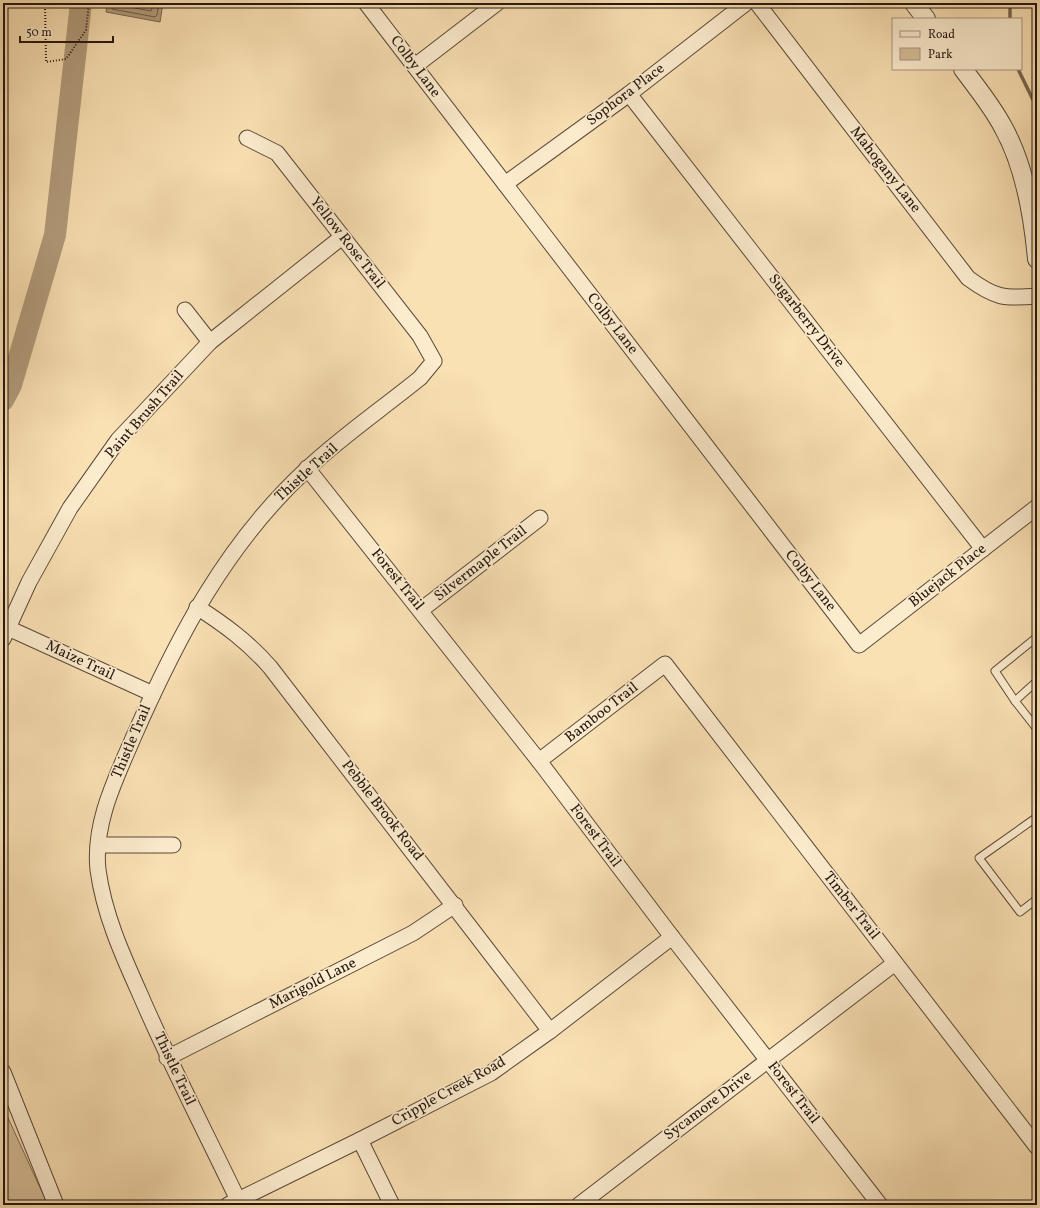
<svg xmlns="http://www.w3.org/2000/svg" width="1040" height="1208" font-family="Vollkorn,serif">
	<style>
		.green { fill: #d6be98; stroke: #7e6a54 }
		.water { fill: #b29c7c; stroke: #7a6651 }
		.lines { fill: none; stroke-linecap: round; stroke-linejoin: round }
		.shore { stroke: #6c5946; stroke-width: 1 }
		.stream { stroke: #7a6651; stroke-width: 3.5 }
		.river { stroke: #b29c7c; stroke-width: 22 }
		.service-casing { stroke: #5a4939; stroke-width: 9 }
		.minor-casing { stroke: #5a4939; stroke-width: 17 }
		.tertiary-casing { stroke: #5a4939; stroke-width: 20 }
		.path { stroke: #251610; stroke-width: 2; stroke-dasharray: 1 2; stroke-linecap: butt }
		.service { stroke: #fcecce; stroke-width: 7 }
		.minor { stroke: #fcecce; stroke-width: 15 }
		.tertiary { stroke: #fcecce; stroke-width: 18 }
		.labels { text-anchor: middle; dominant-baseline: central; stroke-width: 3.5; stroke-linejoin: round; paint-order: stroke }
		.street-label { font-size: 15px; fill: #251610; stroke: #fcecce }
	</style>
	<rect width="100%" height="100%" fill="#fae1b4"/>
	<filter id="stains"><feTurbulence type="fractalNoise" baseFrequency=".005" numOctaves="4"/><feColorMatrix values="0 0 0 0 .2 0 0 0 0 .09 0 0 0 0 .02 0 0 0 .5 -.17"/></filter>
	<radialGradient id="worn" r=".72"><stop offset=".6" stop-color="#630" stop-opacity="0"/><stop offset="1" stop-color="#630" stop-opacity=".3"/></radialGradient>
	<!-- green -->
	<polygon class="green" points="3,1107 48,1205 3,1205"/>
	<!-- water -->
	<polygon class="water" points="107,3 163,3 160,22 106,12"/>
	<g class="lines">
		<!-- shore -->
		<g class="shore">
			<polyline points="111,3 112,9 155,17 157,15 159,3"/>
			<polyline points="116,3 118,5 151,11 154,3"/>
		</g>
		<!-- stream -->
		<g class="stream">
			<polyline points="1010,9 1010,19"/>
			<polyline points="1018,69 1037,108"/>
		</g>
		<!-- river -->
		<polyline class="river" points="3,400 11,385 55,235 81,3"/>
		<!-- service casing -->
		<g class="service-casing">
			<g id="service">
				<polyline points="1037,681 1015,701 1037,729"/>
				<polyline points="1015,701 995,671 1037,637"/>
				<polyline points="1037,817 979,858 1020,912 1037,899"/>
			</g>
		</g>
		<!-- minor casing -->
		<g class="minor-casing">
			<g id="minor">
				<polyline points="366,3 859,645 1037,507"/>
				<path d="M757,3L968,278C995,298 1004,299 1037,296"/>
				<polyline points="415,66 497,3"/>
				<polyline points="629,94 983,549"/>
				<polyline points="505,184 629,94 746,3"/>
				<polyline points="185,310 210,342"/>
				<polyline points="307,468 539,761 672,937 880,1205"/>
				<path d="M197,607C225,625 248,642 270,667L550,1031"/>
				<polyline points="421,610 540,518"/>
				<polyline points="8,628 153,694"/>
				<polyline points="3,639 29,582 70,508 118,440 210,342 342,237"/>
				<polyline points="539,761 665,664 1037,1147"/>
				<polyline points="99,845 173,845"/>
				<polyline points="167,1058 413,933 455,905"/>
				<polyline points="3,1072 56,1205"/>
				<polyline points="360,1140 392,1205"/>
				<path d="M238,1200C205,1131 170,1064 140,994C122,954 104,914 98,870C93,823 116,778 134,736C178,636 226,544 307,469C341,437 383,408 420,378L434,361L420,336L277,153L247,138"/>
				<polyline points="228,1205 360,1140 491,1073 550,1031 672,937"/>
				<polyline points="579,1205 895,963"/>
			</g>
		</g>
		<!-- tertiary casing -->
		<g class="tertiary-casing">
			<g id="tertiary">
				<polyline points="914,3 926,19"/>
				<path d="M963,69C977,88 992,106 1003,127C1025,166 1033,215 1037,259"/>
			</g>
		</g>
		<!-- path -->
		<polyline class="path" points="45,3 46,62 66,59 86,30 89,3"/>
		<!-- service -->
		<use href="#service" class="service"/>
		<!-- minor -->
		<use href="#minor" class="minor"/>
		<!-- tertiary -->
		<use href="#tertiary" class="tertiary"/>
	</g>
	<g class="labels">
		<!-- street labels -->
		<g class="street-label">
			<text transform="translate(415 67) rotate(53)">Colby Lane</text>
			<text transform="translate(626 95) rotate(-37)">Sophora Place</text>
			<text transform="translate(885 170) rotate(52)">Mahogany Lane</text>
			<text transform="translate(347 243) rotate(52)">Yellow Rose Trail</text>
			<text transform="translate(806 321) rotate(52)">Sugarberry Drive</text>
			<text transform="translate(612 324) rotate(52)">Colby Lane</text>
			<text transform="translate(145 415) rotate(-49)">Paint Brush Trail</text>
			<text transform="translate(307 473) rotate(-42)">Thistle Trail</text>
			<text transform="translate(481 564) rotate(-38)">Silvermaple Trail</text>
			<text transform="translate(948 576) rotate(-38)">Bluejack Place</text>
			<text transform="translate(397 580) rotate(51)">Forest Trail</text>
			<text transform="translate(810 581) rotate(52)">Colby Lane</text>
			<text transform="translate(80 661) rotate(25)">Maize Trail</text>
			<text transform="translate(602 713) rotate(-38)">Bamboo Trail</text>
			<text transform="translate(132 742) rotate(-67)">Thistle Trail</text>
			<text transform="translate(382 811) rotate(52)">Pebble Brook Road</text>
			<text transform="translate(595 836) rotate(53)">Forest Trail</text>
			<text transform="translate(851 906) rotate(52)">Timber Trail</text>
			<text transform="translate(313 984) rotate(-27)">Marigold Lane</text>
			<text transform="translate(174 1069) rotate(65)">Thistle Trail</text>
			<text transform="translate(449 1092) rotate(-29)">Cripple Creek Road</text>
			<text transform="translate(793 1093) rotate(52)">Forest Trail</text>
			<text transform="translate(708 1106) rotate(-37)">Sycamore Drive</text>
		</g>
	</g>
	<!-- margin -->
	<rect width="1040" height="1208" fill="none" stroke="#fae1b4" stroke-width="16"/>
	<rect x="4" y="4" width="1032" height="1200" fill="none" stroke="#251610" stroke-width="2"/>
	<rect x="8" y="8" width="1024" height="1192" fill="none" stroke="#251610"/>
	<!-- legend -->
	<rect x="892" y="18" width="130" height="52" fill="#fcecce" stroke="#a69682"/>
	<rect x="900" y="31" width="20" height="6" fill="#fcecce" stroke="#a69682"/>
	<text x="928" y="38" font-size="12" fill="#251610">Road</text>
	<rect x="900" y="48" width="20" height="12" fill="#d6be98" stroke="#a69682"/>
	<text x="928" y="58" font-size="12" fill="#251610">Park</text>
	<!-- scale -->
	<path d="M20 36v6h93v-6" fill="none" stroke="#251610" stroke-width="2"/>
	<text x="26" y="36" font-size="12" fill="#251610" stroke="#fcecce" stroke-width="3" paint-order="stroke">50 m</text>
	<rect width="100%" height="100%" filter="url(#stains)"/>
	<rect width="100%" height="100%" fill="url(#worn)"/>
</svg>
